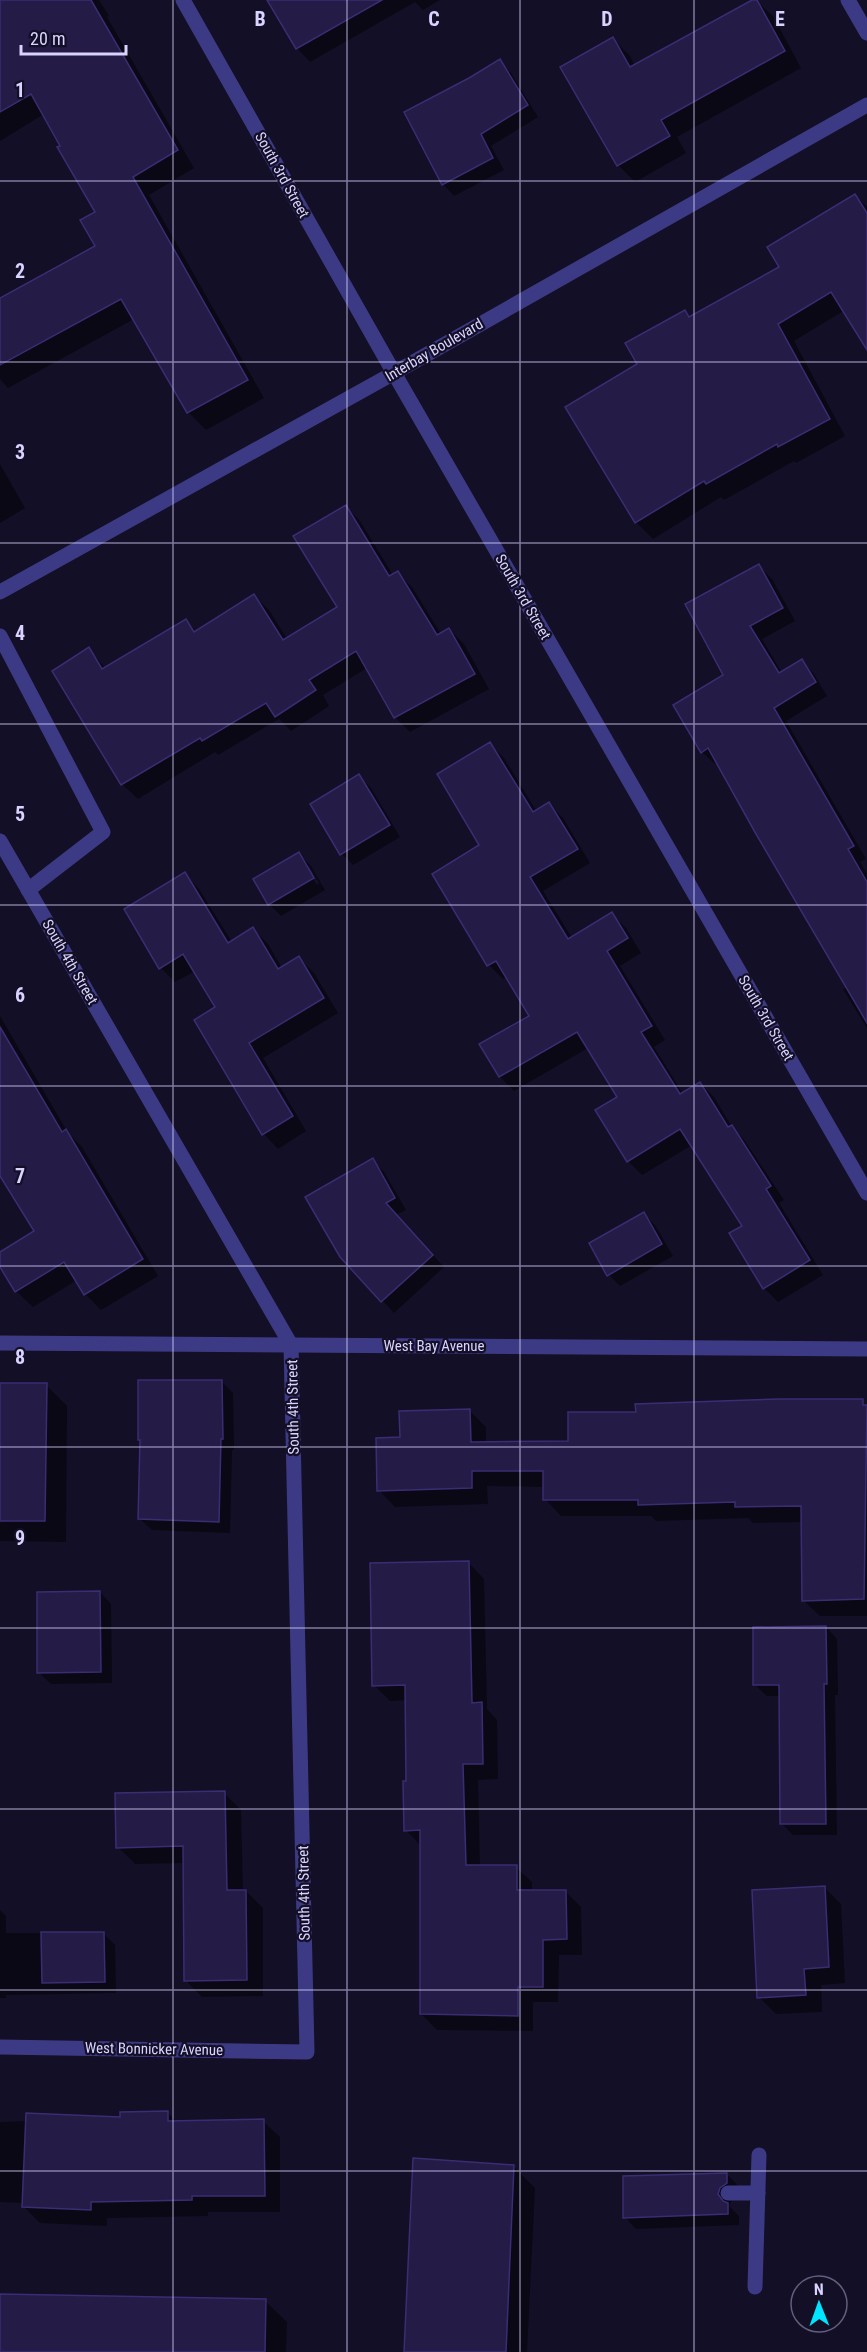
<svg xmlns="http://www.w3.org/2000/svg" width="867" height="2352" font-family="'Roboto Condensed',sans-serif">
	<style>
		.shadow { fill: #0007; fill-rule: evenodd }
		.building { fill: #241b47; stroke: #3b2d73; stroke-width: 1.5 }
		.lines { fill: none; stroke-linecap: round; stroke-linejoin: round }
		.service { stroke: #3d3a85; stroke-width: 15 }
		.minor { stroke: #3d3a85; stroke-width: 15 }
		.tertiary { stroke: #3d3a85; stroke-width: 15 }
		.grid { fill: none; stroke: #d9d4ff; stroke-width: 1.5; stroke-opacity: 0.55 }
		.labels { text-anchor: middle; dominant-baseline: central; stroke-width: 4.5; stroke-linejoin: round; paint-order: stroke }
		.street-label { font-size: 15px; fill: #d9d4ff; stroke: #130f26 }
		.grid-label { font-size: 20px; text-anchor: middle; font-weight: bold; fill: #d9d4ff; stroke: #130f26; stroke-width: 4.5; stroke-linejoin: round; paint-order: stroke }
	</style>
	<rect width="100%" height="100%" fill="#130f26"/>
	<!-- shadow -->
	<g class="shadow">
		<polygon points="0,0 99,0 109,16 107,17 194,168 149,195 264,398 206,430 188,412 134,319 8,388 0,379 0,300 97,247 97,212 44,114 0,141"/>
		<polygon points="268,0 440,0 423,10 415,2 310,62 297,48"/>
		<polygon points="755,0 773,16 801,68 677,137 686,153 635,182 618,165 613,39 630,56 635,66"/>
		<polygon points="499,61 511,73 538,117 491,146 504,170 454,196 443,184 469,79"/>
		<polygon points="855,195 867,207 867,348 845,310 794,341 845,436 796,463 794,461 724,500 721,497 653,539 636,522 639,365 685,311 691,318 781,268"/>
		<polygon points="0,464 25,508 0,523"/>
		<polygon points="345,506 360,521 393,575 397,573 412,587 441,634 449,629 464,644 489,689 410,732 395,717 367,668 323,695 329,706 291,731 279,719 218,755 215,752 138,799 123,785 54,671 89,649 106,669 186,621 197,632 254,596 269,610 287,639 339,608"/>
		<polygon points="759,566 772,579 795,621 762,639 782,673 802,661 814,674 827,696 786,721 866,859 860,862 867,874 867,1028 843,989 848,987 718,763 715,764 702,752"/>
		<polygon points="490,744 504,758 537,812 549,804 563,818 590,863 543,891 572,938 612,914 626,928 641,953 620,966 665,1040 654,1047 683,1094 700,1083 714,1097 732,1127 745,1141 784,1200 779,1203 823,1275 778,1302 764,1288 744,1226 692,1145 642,1175 628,1161 619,1097 588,1048 514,1091 500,1077 481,1045 531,1016 507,977 503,979 489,965 434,874 481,846"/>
		<polygon points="359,776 371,788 400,837 353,865 342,854"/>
		<path d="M299,854L311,866L325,890L281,916L269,904L255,880ZM305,866H309L319,883L317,885Z"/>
		<polygon points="184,874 199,889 232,942 253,929 268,944 282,968 299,958 314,973 338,1013 263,1058 306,1131 278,1149 264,1134 217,1008 195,971 175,982 161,968"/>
		<polygon points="0,1016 68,1133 82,1147 158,1276 101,1310 85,1294 77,1280 33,1307 16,1291 0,1264 0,1254 36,1232 0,1173"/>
		<polygon points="372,1160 384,1172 406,1210 396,1215 444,1267 394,1313 341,1256"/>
		<polygon points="643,1214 655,1225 673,1256 620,1286 609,1275"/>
		<polygon points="221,1381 233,1393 234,1450 232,1450 230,1533 152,1530 140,1519"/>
		<polygon points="0,1384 46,1385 67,1406 66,1542 0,1541"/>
		<polygon points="862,1401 867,1406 867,1616 820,1616 803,1600 803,1522 753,1523 748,1518 656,1521 651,1516 561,1516 545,1499 545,1487 487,1486 488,1504 395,1507 379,1490 401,1439 469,1410 486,1427 486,1443 570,1443 637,1413"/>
		<polygon points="469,1563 484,1579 487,1709 497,1720 498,1779 478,1780 480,1867 516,1867 532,1882 532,1892 565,1891 581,1907 582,1955 559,1955 558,2002 533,2002 533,2031 437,2030 421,2014 421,1846 406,1830 408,1783 406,1700 390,1701 374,1685"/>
		<polygon points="100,1592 111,1604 112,1683 51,1684 39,1673"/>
		<polygon points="826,1627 837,1639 838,1695 835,1695 837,1835 793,1835 782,1824 780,1696 767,1696 755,1685"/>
		<polygon points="224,1793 241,1810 243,1891 246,1891 263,1908 263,1996 202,1997 185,1980 185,1863 135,1864 118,1847"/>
		<polygon points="824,1887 841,1904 845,1983 821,1985 822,2012 776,2014 759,1997"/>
		<polygon points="0,1910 6,1916 6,1933 103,1933 115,1945 116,1993 6,1995 6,1998 0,1998"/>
		<polygon points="168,2113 177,2122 263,2121 280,2137 280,2212 208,2212 208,2216 107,2218 107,2226 40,2223 24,2207 24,2203 0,2202 0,2122 122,2118"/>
		<polygon points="513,2166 535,2188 527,2352 406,2352"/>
		<polygon points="727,2174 738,2186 729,2206 739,2216 739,2225 636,2229 625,2217"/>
		<polygon points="0,2294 265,2301 287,2322 286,2352 0,2352"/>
	</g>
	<!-- building -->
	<g class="building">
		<polygon points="0,0 91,0 178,150 133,177 248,380 187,413 121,299 0,365 0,298 95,246 80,220 95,212 57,147 60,146 31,94 0,112"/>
		<polygon points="267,0 382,0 296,49"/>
		<polygon points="752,0 757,0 785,51 661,120 670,136 617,166 560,67 613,37 630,67"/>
		<polygon points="500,59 528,105 481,134 493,158 442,185 404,112 469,78"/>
		<polygon points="855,194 867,213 867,350 831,292 778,324 830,419 778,447 777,444 706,484 704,481 635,523 565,407 637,364 625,343 685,310 689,317 779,267 767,247"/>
		<polygon points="346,505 389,576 398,571 437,635 449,628 475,674 394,718 356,651 309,680 316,690 275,717 266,703 202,741 200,738 121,785 52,671 89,647 102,669 186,619 194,632 254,594 283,640 337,607 293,536"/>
		<polygon points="759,564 783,608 750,626 779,673 802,659 816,682 774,708 854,846 848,849 867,882 867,1023 756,834 708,748 701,753 673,705 723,675 685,604"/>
		<polygon points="490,742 533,812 549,802 578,849 530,877 568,939 612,912 628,938 607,951 652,1026 641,1032 680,1094 700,1082 728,1127 732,1125 771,1186 766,1189 810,1260 763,1289 729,1233 742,1226 680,1129 627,1162 595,1110 617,1097 577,1032 499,1077 479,1044 529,1016 496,961 487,966 432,874 479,845 437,774"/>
		<polygon points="359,774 390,825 340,855 310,804"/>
		<polygon points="299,852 314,878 268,905 253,879"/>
		<polygon points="185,872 228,943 253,927 278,969 299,956 324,998 249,1043 293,1116 262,1135 194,1020 215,1007 183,954 159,969 124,909"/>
		<polygon points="0,1027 62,1132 66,1129 143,1259 84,1295 64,1262 15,1292 0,1267 0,1252 34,1231 0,1176"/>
		<polygon points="373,1158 395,1198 386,1203 433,1255 381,1302 340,1257 305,1197"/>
		<polygon points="644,1212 662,1244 607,1276 589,1243"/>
		<polygon points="138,1380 222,1380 223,1439 221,1439 219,1522 138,1519 140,1440 138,1440"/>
		<polygon points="0,1383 47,1383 45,1521 0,1521"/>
		<polygon points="780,1399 863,1399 863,1405 867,1405 864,1599 802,1601 801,1506 735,1507 735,1502 638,1505 638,1500 543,1500 543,1471 472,1471 472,1488 377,1491 376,1438 400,1437 399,1411 470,1409 471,1442 568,1441 568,1412 636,1412 635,1404"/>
		<polygon points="469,1561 472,1703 482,1702 483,1764 463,1764 466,1865 517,1865 517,1890 566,1890 567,1939 543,1940 543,1987 518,1987 518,2016 420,2014 420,1830 404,1831 403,1781 406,1781 405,1685 372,1686 370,1563"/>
		<polygon points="100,1591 101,1672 37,1673 37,1592"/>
		<polygon points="826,1626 827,1684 824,1684 826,1824 780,1824 779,1685 753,1685 753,1627"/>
		<polygon points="225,1791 227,1890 246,1890 247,1980 184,1981 183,1846 116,1848 115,1793"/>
		<polygon points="825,1886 829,1967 804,1969 806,1995 757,1998 752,1890"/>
		<polygon points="41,1932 104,1932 105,1982 42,1983"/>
		<polygon points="168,2111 168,2121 264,2119 265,2196 192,2196 192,2200 91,2202 91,2210 22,2207 26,2113 120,2117 120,2112"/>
		<polygon points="413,2158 514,2165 506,2352 404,2352"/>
		<polygon points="727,2173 727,2183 720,2188 718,2194 723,2201 728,2203 728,2214 623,2218 623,2176"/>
		<polygon points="0,2294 266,2299 265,2352 0,2352"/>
	</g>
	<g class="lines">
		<!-- service -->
		<g class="service">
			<polyline points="0,636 103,832 28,890"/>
			<polyline points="728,2193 758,2193"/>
			<polyline points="755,2287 759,2155"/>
		</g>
		<!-- minor -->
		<g class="minor">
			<polyline points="183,0 394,373 867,1193"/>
			<polyline points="848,0 867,33"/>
			<polyline points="0,841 291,1345 307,2052 0,2047"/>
			<polyline points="0,1343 867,1349"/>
		</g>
		<!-- tertiary -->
		<polyline class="tertiary" points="0,592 394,373 867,105"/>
	</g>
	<!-- grid -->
	<path class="grid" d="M173,0V2352M347,0V2352M520,0V2352M694,0V2352M0,181H867M0,362H867M0,543H867M0,724H867M0,905H867M0,1086H867M0,1266H867M0,1447H867M0,1628H867M0,1809H867M0,1990H867M0,2171H867"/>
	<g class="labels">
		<!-- street labels -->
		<g class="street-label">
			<text transform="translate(282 175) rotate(61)">South 3rd Street</text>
			<text transform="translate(434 350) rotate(-30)">Interbay Boulevard</text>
			<text transform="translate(523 597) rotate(60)">South 3rd Street</text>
			<text transform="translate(70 962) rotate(60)">South 4th Street</text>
			<text transform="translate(766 1018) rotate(60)">South 3rd Street</text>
			<text x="434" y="1346">West Bay Avenue</text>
			<text transform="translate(293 1407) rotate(-91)">South 4th Street</text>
			<text transform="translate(304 1893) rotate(-91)">South 4th Street</text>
			<text transform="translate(154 2049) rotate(1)">West Bonnicker Avenue</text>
		</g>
	</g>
	<g class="grid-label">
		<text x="260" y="26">B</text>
		<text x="434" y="26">C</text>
		<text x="607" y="26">D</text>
		<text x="780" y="26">E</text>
		<text x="20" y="97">1</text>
		<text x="20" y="278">2</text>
		<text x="20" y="459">3</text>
		<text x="20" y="640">4</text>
		<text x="20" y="821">5</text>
		<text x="20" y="1002">6</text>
		<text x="20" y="1183">7</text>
		<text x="20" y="1364">8</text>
		<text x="20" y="1545">9</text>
	</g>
	<!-- north arrow -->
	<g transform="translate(819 2304) rotate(359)"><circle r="28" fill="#130f26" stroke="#625e7d" stroke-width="1.5"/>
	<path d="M0-4.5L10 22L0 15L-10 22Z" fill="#00e5ff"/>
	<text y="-9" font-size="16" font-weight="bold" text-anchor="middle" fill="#d9d4ff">N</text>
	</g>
	<!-- scale -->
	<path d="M21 45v9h105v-9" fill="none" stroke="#d9d4ff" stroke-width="3"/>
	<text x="30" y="45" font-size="18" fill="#d9d4ff" stroke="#130f26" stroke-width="4.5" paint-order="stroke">20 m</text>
</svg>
